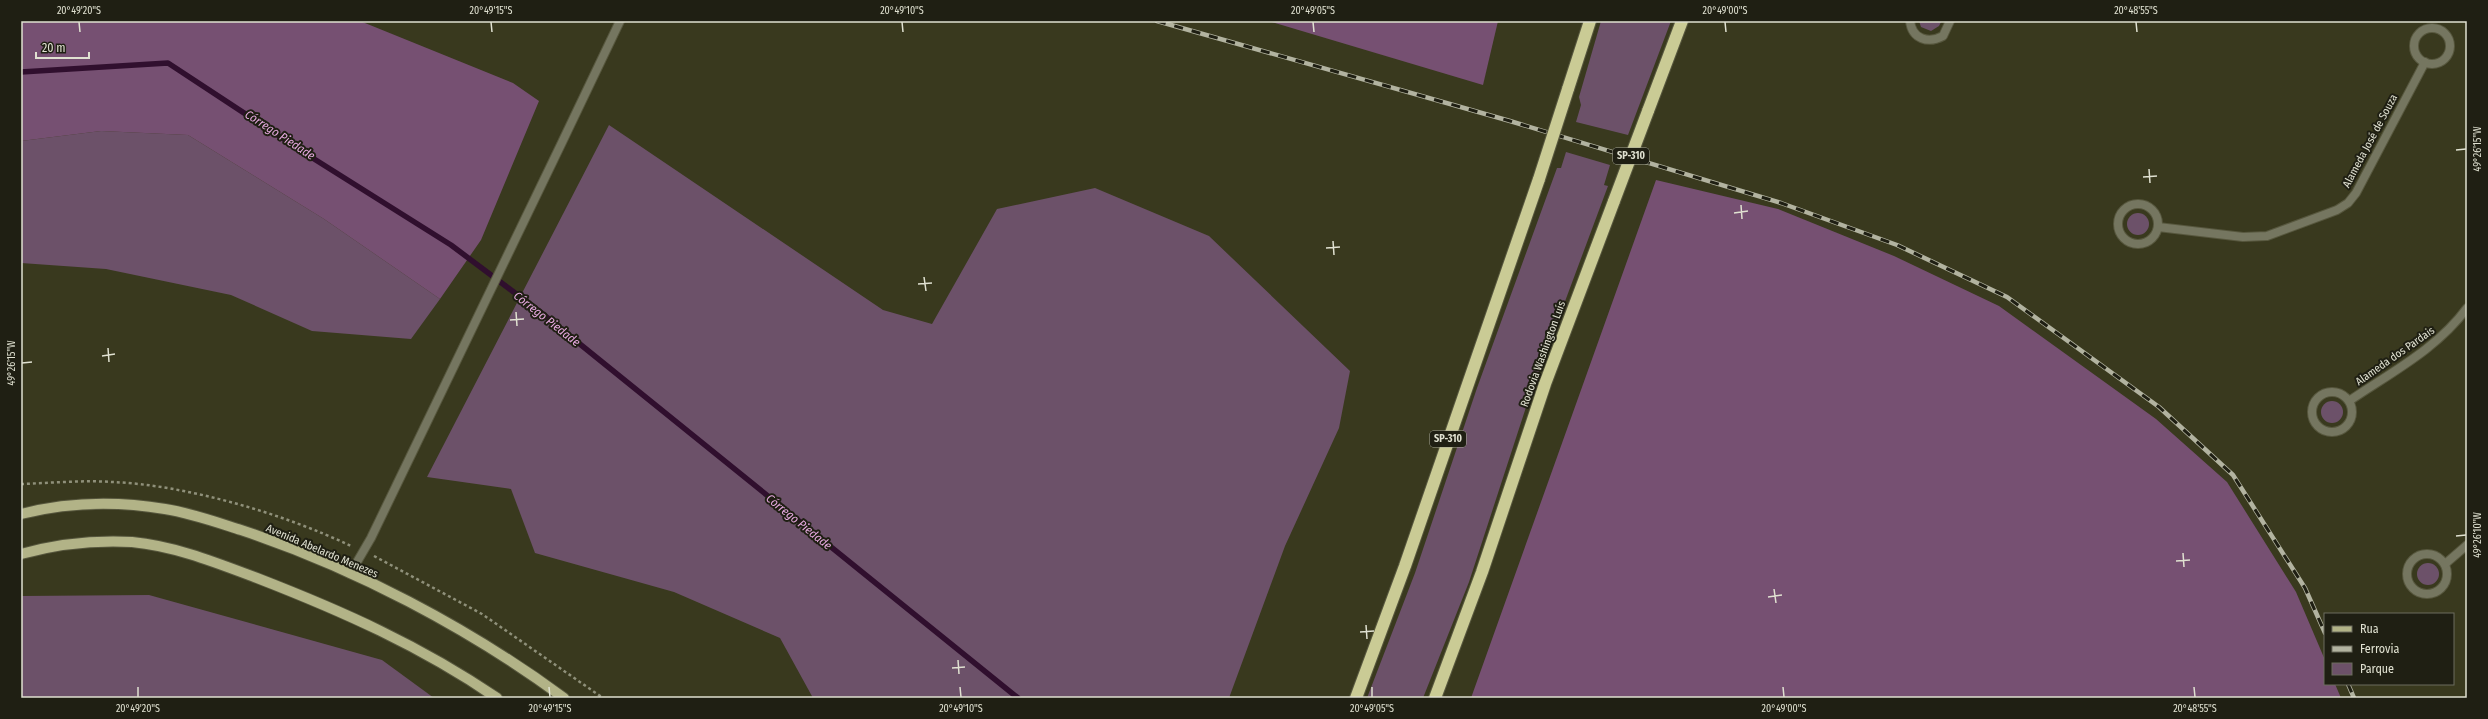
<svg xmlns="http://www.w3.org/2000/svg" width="2488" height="719" font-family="'Fira Sans Condensed',sans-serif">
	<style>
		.green { fill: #6c5169 }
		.forest { fill: #765072 }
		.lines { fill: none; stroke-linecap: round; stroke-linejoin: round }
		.stream { stroke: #300f2e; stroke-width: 5.5 }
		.minor-casing { stroke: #57573e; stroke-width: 10 }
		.primary-casing { stroke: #57573e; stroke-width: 12 }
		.motorway-casing { stroke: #57573e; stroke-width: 14 }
		.path { stroke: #8f907a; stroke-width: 2.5; stroke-dasharray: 3 3; stroke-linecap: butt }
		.minor { stroke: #757660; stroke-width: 8 }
		.primary { stroke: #b2b387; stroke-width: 10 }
		.motorway { stroke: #cacb95; stroke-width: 12 }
		.rail-casing { stroke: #b2b3a0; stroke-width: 4.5 }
		.rail { stroke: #1f1f13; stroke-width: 3; stroke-dasharray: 9; stroke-linecap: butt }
		.motorway-bridge-casing { stroke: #57573e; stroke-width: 14; stroke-linecap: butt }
		.motorway-bridge { stroke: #cacb95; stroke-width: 12 }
		.ticks { fill: none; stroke: #e0e1d1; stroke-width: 1.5 }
		.labels { text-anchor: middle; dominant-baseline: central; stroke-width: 4; stroke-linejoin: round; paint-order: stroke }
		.shield { fill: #1f1f13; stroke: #a6a798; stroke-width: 1 }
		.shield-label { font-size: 10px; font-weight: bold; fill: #e0e1d1 }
		.street-label { font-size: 11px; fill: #e0e1d1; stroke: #1f1f13 }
		.water-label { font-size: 12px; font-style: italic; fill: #e7a9e0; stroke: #1f1f13 }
		.neatline { fill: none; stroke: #e0e1d1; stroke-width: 1.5 }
		.ticks-label { font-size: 10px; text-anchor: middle; fill: #e0e1d1 }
	</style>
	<rect width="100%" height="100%" fill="#39391e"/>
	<!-- green -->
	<g class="green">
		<polygon points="1601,21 1671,21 1628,135 1576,122 1581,105 1579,97"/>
		<polygon points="1919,21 1941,21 1941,22 1939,26 1931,31 1921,27"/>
		<polygon points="609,125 883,310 932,324 997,209 1095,188 1209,236 1350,371 1339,428 1285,546 1229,698 813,698 780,638 674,592 535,553 511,489 427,477"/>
		<polygon points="101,131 188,135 324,219 440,299 411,339 312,331 231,295 106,269 21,263 21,141"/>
		<polygon points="1566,152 1610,165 1604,185 1608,186 1529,398 1469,582 1423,698 1367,698 1415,573 1477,388 1557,168 1561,168"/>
		<circle cx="2138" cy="224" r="11"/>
		<circle cx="2332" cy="412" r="11"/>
		<circle cx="2428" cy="574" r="11"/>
		<polygon points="149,595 382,660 434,698 21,698 21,596"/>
	</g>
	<!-- forest -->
	<g class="forest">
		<polygon points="21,21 360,21 513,83 539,101 481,240 440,299 324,219 188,135 101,131 21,141"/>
		<polygon points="1268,21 1498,21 1483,85"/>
		<polygon points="1656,180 1778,209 1894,256 1999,306 2156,419 2227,482 2296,592 2325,660 2325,684 2335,684 2341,698 1471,698"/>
	</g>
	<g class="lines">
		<!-- stream -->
		<polyline class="stream" points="21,72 168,63 311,157 451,245 539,311 1018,698"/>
		<!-- minor casing -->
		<g class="minor-casing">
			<g id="minor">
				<path d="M1910,21C1912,39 1928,44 1943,36L1950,21"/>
				<circle cx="2432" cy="46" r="18"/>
				<circle cx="2138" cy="224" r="20"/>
				<polyline points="2158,227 2243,237 2267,236 2337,210 2348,203 2356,193 2425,62"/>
				<circle cx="2332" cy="412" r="20"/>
				<path d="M2349,401C2390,373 2437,349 2467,308"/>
				<circle cx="2427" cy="574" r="20"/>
				<polyline points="2445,564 2467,545"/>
				<path d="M350,574L371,538C453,366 538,194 620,21"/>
			</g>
		</g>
		<!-- primary casing -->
		<g class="primary-casing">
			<g id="primary">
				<path d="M21,514C68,502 117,501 165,509C191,513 216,522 241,530C353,567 469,628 564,698"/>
				<path d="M21,554C57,544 94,540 132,542C175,546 217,563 257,578C342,611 421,646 497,698"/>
			</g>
		</g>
		<!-- motorway casing -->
		<g class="motorway-casing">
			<g id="motorway">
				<polyline points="1568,89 1590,21"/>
				<polyline points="1648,111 1682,21"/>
				<polyline points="1356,698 1405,566 1539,179"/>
				<polyline points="1435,698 1482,572 1545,384 1614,201"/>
			</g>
		</g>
		<!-- path -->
		<g class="path">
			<path d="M21,484C51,483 82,480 112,482C187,485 284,514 351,546"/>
			<polyline points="374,556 482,614 603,698"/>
		</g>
		<!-- minor -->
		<use href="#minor" class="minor"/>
		<!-- primary -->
		<use href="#primary" class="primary"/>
		<!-- motorway -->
		<use href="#motorway" class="motorway"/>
		<!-- rail casing -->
		<g class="rail-casing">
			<g id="rail">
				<polyline points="1157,21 1510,121 1781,203 1897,245 2007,297 2159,407 2233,475 2305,588 2325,633"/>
				<polyline points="2348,684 2354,698"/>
			</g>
		</g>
		<!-- rail -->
		<use href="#rail" class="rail"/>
		<!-- motorway-bridge casing -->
		<g class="motorway-bridge-casing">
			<g id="motorway-bridge">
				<polyline points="1539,179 1568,89"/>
				<polyline points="1614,201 1648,111"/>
			</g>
		</g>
		<!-- motorway-bridge -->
		<use href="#motorway-bridge" class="motorway-bridge"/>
	</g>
	<!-- ticks -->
	<path class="ticks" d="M79,22L80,32M491,22L492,32M902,22L903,32M1313,22L1314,32M1725,22L1726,32M2136,22L2137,32M2456,150L2466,149M2149,169L2150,183M2143,177L2157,176M1741,205L1742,219M1734,213L1748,211M1333,241L1334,255M1326,248L1340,247M924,277L926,291M918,284L932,283M516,312L517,326M510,320L524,319M108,348L109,362M102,356L115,354M22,363L32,362M2456,536L2466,535M2183,553L2184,567M2176,561L2190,560M1774,589L1776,603M1768,597L1782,595M1366,625L1367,639M1360,632L1374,631M958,660L959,674M952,668L965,667M138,687V697M549,687L550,697M960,687L961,697M1372,687V697M1783,687L1784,697M2194,687L2195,697"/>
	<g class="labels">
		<!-- shield labels -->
		<g class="shield">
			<rect x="1613" y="148" width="36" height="16" rx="3"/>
			<rect x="1430" y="431" width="36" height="16" rx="3"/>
		</g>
		<g class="shield-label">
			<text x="1631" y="156">SP-310</text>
			<text x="1448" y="439">SP-310</text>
		</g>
		<!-- street labels -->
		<g class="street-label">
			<text transform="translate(2370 141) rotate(-62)">Alameda José de Souza</text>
			<text transform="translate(1543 354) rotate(-70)">Rodovia Washington Luís</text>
			<text transform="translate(2395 356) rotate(-35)">Alameda dos Pardais</text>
			<text transform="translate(322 551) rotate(23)">Avenida Abelardo Menezes</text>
		</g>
		<!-- water labels -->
		<g class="water-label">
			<text transform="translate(280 135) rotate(33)">Córrego Piedade</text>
			<text transform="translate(547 319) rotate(38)">Córrego Piedade</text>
			<text transform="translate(799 522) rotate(39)">Córrego Piedade</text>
		</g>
	</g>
	<!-- border -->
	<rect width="2488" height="719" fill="none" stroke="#1f1f13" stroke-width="44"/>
	<!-- legend -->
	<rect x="2324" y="613" width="130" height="72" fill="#1f1f13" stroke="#6c6d5f"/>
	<rect x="2332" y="626" width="20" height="6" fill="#b2b387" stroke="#6c6d5f"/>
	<text x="2360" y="633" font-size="12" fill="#e0e1d1">Rua</text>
	<rect x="2332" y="646" width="20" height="6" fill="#b2b3a0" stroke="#6c6d5f"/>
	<text x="2360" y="653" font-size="12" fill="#e0e1d1">Ferrovia</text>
	<rect x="2332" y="663" width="20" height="12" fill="#6c5169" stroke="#6c6d5f"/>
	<text x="2360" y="673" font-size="12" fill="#e0e1d1">Parque</text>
	<!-- scale -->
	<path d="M36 52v6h53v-6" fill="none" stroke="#e0e1d1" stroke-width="2"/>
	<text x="42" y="52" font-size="12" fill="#e0e1d1" stroke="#1f1f13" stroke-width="3" paint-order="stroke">20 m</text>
	<rect x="22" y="22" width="2444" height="675" class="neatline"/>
	<g class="ticks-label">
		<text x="79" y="14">20°49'20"S</text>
		<text x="491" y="14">20°49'15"S</text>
		<text x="902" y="14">20°49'10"S</text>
		<text x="1313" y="14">20°49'05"S</text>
		<text x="1725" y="14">20°49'00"S</text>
		<text x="2136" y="14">20°48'55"S</text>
		<text transform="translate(2477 149) rotate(-90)" y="4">49°26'15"W</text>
		<text transform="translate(11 363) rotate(-90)" y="4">49°26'15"W</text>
		<text transform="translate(2477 535) rotate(-90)" y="4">49°26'10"W</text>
		<text x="138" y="712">20°49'20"S</text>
		<text x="550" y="712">20°49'15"S</text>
		<text x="961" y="712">20°49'10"S</text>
		<text x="1372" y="712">20°49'05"S</text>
		<text x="1784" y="712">20°49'00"S</text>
		<text x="2195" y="712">20°48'55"S</text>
	</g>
</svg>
